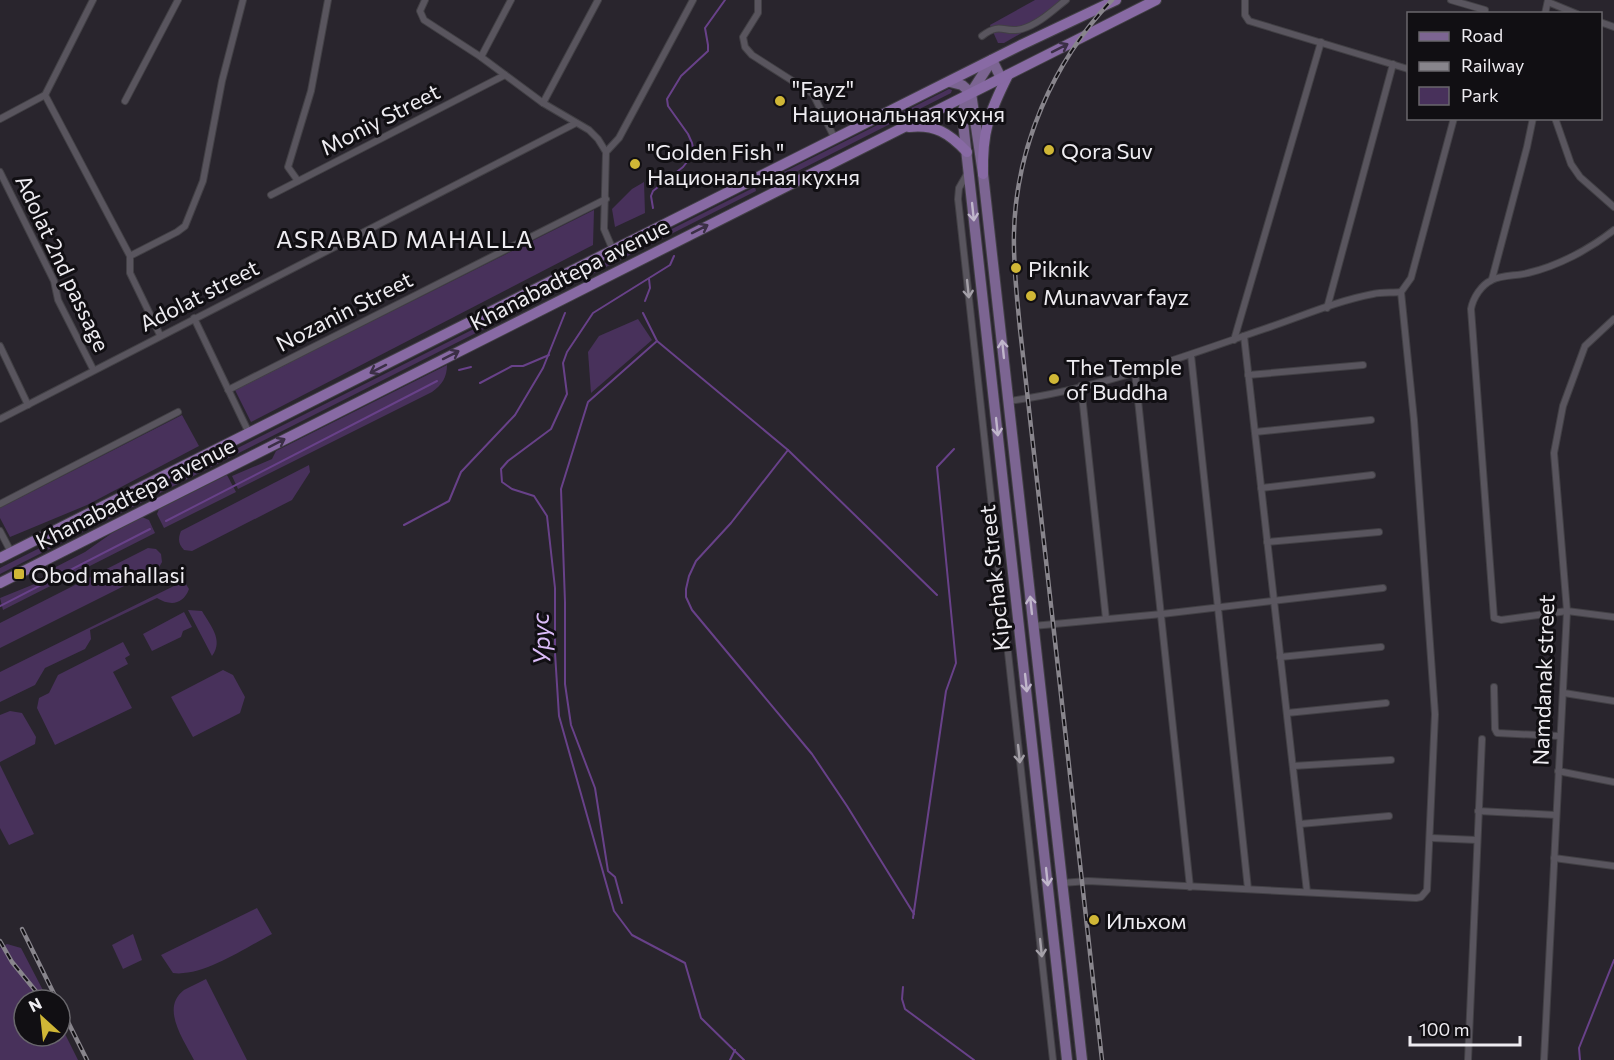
<svg xmlns="http://www.w3.org/2000/svg" width="1614" height="1060" font-family="Commissioner,sans-serif">
	<style>
		.green { fill: #48315b }
		.lines { fill: none; stroke-linecap: round; stroke-linejoin: round }
		.stream { stroke: #684189; stroke-width: 2 }
		.minor-casing { stroke: #424045; stroke-width: 8 }
		.primary-casing { stroke: #424045; stroke-width: 12 }
		.trunk-casing { stroke: #424045; stroke-width: 12 }
		.minor { stroke: #59555e; stroke-width: 6 }
		.primary { stroke: #7c6592; stroke-width: 10 }
		.trunk { stroke: #886aa4; stroke-width: 10 }
		.rail-casing { stroke: #88858c; stroke-width: 4.5 }
		.rail { stroke: #110f13; stroke-width: 2; stroke-dasharray: 7; stroke-linecap: butt }
		.oneway { stroke: #3b2f46 }
		.oneway2 { stroke: #c0b6cb }
		.oneway3 { stroke: #a4a0a8 }
		.poi-dot { fill: #d0b736; stroke: #110f13; stroke-width: 2 }
		.labels { text-anchor: middle; dominant-baseline: central; stroke-width: 6; stroke-linejoin: round; paint-order: stroke }
		.poi-label { font-size: 22px; fill: #eeecf1; stroke: #110f13; text-anchor: start }
		.street-label { font-size: 22px; fill: #eeecf1; stroke: #110f13 }
		.neighbourhood-label { font-size: 24px; letter-spacing: 1.5px; fill: #eeecf1; stroke: #110f13 }
		.water-label { font-size: 24px; font-style: italic; fill: #dabbf7; stroke: #110f13 }
	</style>
	<rect width="100%" height="100%" fill="#29252d"/>
	<!-- green -->
	<g class="green">
		<polygon points="1035,0 1062,0 1053,15 1004,43 998,43 990,25"/>
		<polygon points="949,89 952,90 951,93 784,178 782,173"/>
		<polygon points="644,182 645,213 615,227 612,209 632,189"/>
		<polygon points="755,187 756,191 0,574 0,568"/>
		<polygon points="594,210 593,245 251,422 235,390"/>
		<polygon points="638,319 652,340 591,393 588,352 599,336"/>
		<path d="M447,365C447,377 442,385 432,392L238,489L232,476L272,459L276,451Z"/>
		<polygon points="182,415 199,446 87,505 10,537 0,518 0,508"/>
		<path d="M309,465L310,472L292,500L192,551L184,550C178,544 178,538 181,531Z"/>
		<polygon points="227,475 236,492 164,528 157,514 159,509"/>
		<polygon points="142,517 149,520 155,533 3,610 0,598 37,583 46,572 85,552 112,533"/>
		<polygon points="148,548 156,549 161,554 162,562 158,569 0,648 0,623"/>
		<path d="M184,581L189,589C183,605 170,606 157,598L90,630L91,639L85,649L45,668L35,685L0,702V672Z"/>
		<path d="M188,610L202,611C210,625 224,640 212,656Z"/>
		<polygon points="184,612 192,627 183,631 181,637 152,651 143,634"/>
		<polygon points="123,642 130,655 125,658 128,664 113,672 132,708 55,745 37,708 39,698 49,693 58,675"/>
		<polygon points="223,670 233,675 245,697 240,713 193,737 171,697"/>
		<polygon points="10,711 22,713 36,737 35,744 0,762 0,715"/>
		<polygon points="0,765 34,834 9,845 0,828"/>
		<path d="M257,908L272,934C245,948 203,977 173,973L161,955Z"/>
		<polygon points="133,934 142,960 123,969 112,945"/>
		<polygon points="7,944 21,948 48,1000 24,1000 24,1036 60,1036 60,1024 78,1060 0,1060 0,948"/>
		<path d="M206,979L210,987L247,1060H194C184,1040 160,1008 184,990C191,986 199,983 206,979Z"/>
	</g>
	<g class="lines">
		<!-- stream -->
		<g class="stream">
			<polyline points="653,208 651,196 653,191 683,167 694,153 692,143 688,134 668,106 667,99 681,76 708,51 708,45 705,28 725,0"/>
			<polyline points="674,256 670,265 593,313 567,352 563,363 567,394 551,429 508,461 501,469 502,482 512,489 534,496 547,516 555,588 555,653 559,716 614,911 632,935 685,963 701,1018 744,1060"/>
			<polyline points="645,301 650,288 649,279"/>
			<polyline points="643,313 657,341 788,450 937,595"/>
			<polyline points="459,370 471,367"/>
			<polyline points="480,383 512,366 523,366 549,355"/>
			<polyline points="788,450 731,523 696,561 689,576 686,589 686,597 692,610 812,754 847,806 914,914"/>
			<polyline points="166,521 437,381"/>
			<polyline points="404,525 449,501 461,472 515,415 543,368 565,313"/>
			<polyline points="0,606 150,529"/>
			<polyline points="622,903 615,877 608,871 595,788 571,725 565,684 565,602 561,489 588,402 657,341"/>
			<polyline points="913,918 946,691 956,663 937,467 954,449"/>
			<polyline points="903,987 902,999 905,1009 974,1060"/>
			<polyline points="730,1060 735,1050"/>
			<polyline points="1580,1060 1579,1048 1614,960"/>
		</g>
		<!-- minor casing -->
		<g class="minor-casing">
			<g id="minor">
				<polyline points="425,0 420,11 424,20 481,57 543,103 589,130 598,139 606,152 604,229 613,250"/>
				<polyline points="758,0 758,13 743,37 745,47 752,55 813,94 835,139"/>
				<polyline points="1245,0 1245,15 1249,21 1408,69"/>
				<polyline points="1451,0 1485,10 1484,14"/>
				<polyline points="1548,2 1577,14"/>
				<polyline points="1545,14 1548,0"/>
				<polyline points="1600,22 1614,27"/>
				<path d="M982,36C1001,21 1004,34 1022,29C1039,24 1052,11 1066,0"/>
				<polyline points="481,57 511,0"/>
				<polyline points="45,95 130,256 130,273 160,335"/>
				<polyline points="45,95 93,0"/>
				<polyline points="125,101 178,0"/>
				<polyline points="543,103 598,0"/>
				<polyline points="1555,118 1571,164 1580,177 1614,207"/>
				<polyline points="0,119 45,95"/>
				<polyline points="606,152 619,138 693,0"/>
				<polyline points="0,172 54,281 58,300 93,369"/>
				<polyline points="967,174 959,188 958,199 1053,1060"/>
				<polyline points="298,181 288,167 311,91 328,0"/>
				<polyline points="271,195 505,75"/>
				<path d="M1614,230C1590,249 1558,266 1528,273C1517,276 1501,275 1492,280C1481,285 1473,298 1471,309L1494,618L1501,620L1567,611L1614,617"/>
				<polyline points="130,256 177,232 185,226 203,181 222,81 243,0"/>
				<polyline points="1492,279 1527,147 1533,118"/>
				<polyline points="1327,308 1393,64"/>
				<polyline points="194,318 249,433"/>
				<polyline points="1244,336 1307,892"/>
				<polyline points="1234,340 1321,42"/>
				<polyline points="0,346 28,405"/>
				<polyline points="1191,355 1248,889"/>
				<polyline points="1135,372 1190,887"/>
				<polyline points="1248,375 1363,365"/>
				<polyline points="1081,386 1106,619"/>
				<polyline points="228,390 606,199"/>
				<path d="M1009,401C1095,390 1182,357 1264,329C1300,317 1336,301 1373,294C1382,292 1392,293 1401,292L1411,278L1454,118"/>
				<polyline points="0,419 576,123"/>
				<polyline points="1255,432 1371,420"/>
				<polyline points="1261,488 1372,475"/>
				<polyline points="0,504 178,412"/>
				<polyline points="0,531 11,552"/>
				<polyline points="1267,542 1379,532"/>
				<polyline points="1033,626 1162,614 1383,588"/>
				<polyline points="1280,657 1381,647"/>
				<polyline points="1494,687 1495,729 1497,733 1559,736"/>
				<polyline points="1564,693 1614,701"/>
				<polyline points="1287,713 1386,703"/>
				<polyline points="1293,766 1391,760"/>
				<polyline points="1558,771 1614,782"/>
				<polyline points="1478,811 1556,815"/>
				<polyline points="1300,824 1389,816"/>
				<polyline points="1431,838 1477,840"/>
				<polyline points="1554,858 1614,866"/>
				<polyline points="1062,883 1088,881 1416,898 1421,897 1427,890 1435,714 1414,420 1401,292"/>
				<polyline points="1468,1060 1482,739"/>
				<polyline points="1544,1060 1567,611 1554,453 1563,406 1585,346 1614,319"/>
			</g>
		</g>
		<!-- primary casing -->
		<g class="primary-casing">
			<g id="primary">
				<polyline points="992,60 967,99 962,113 1067,1060"/>
				<polyline points="992,60 1001,78"/>
				<polyline points="950,82 962,85 971,93 983,174 1082,1060"/>
			</g>
		</g>
		<!-- trunk casing -->
		<g class="trunk-casing">
			<g id="trunk">
				<path d="M909,127C935,124 949,133 967,152"/>
				<path d="M983,174C982,131 989,113 1008,75"/>
				<polyline points="0,558 1021,45 1116,0"/>
				<polyline points="0,583 1156,0"/>
			</g>
		</g>
		<!-- minor -->
		<use href="#minor" class="minor"/>
		<!-- primary -->
		<use href="#primary" class="primary"/>
		<!-- trunk -->
		<use href="#trunk" class="trunk"/>
		<!-- rail casing -->
		<g class="rail-casing">
			<g id="rail">
				<polyline points="22,929 57,1000"/>
				<polyline points="0,941 12,962 43,1000"/>
				<polyline points="60,1006 87,1060"/>
				<path d="M1102,1060L1020,329C1017,297 1013,265 1014,233C1016,147 1053,62 1112,0"/>
			</g>
		</g>
		<!-- rail -->
		<use href="#rail" class="rail"/>
	</g>
	<!-- one-way arrows -->
	<defs><path id="oneway-shaft" d="M-6 0H5M1.5-3L5.5 0L1.5 3" fill="none" stroke-width="1.6" stroke-linecap="round" stroke-linejoin="round" transform="scale(1.5)"/></defs>
	<g class="oneway">
		<use href="#oneway-shaft" transform="translate(1060 48) rotate(-27)"/>
		<use href="#oneway-shaft" transform="translate(700 229) rotate(-27)"/>
		<use href="#oneway-shaft" transform="translate(451 355) rotate(-27)"/>
		<use href="#oneway-shaft" transform="translate(378 369) rotate(153)"/>
		<use href="#oneway-shaft" transform="translate(277 443) rotate(-27)"/>
	</g>
	<g class="oneway2">
		<use href="#oneway-shaft" transform="translate(973 212) rotate(84)"/>
		<use href="#oneway-shaft" transform="translate(1003 349) rotate(-96)"/>
		<use href="#oneway-shaft" transform="translate(997 427) rotate(84)"/>
		<use href="#oneway-shaft" transform="translate(1031 605) rotate(-96)"/>
		<use href="#oneway-shaft" transform="translate(1026 683) rotate(84)"/>
		<use href="#oneway-shaft" transform="translate(1047 877) rotate(84)"/>
	</g>
	<g class="oneway3">
		<use href="#oneway-shaft" transform="translate(968 289) rotate(84)"/>
		<use href="#oneway-shaft" transform="translate(1019 754) rotate(84)"/>
		<use href="#oneway-shaft" transform="translate(1041 948) rotate(84)"/>
	</g>
	<!-- markers -->
	<g class="poi-dot">
		<circle cx="780" cy="101" r="6"/>
		<circle cx="1049" cy="150" r="6"/>
		<circle cx="635" cy="164" r="6"/>
		<circle cx="1016" cy="268" r="6"/>
		<circle cx="1031" cy="296" r="6"/>
		<circle cx="1054" cy="379" r="6"/>
		<rect x="13" y="568" width="12" height="12" rx="3"/>
		<circle cx="1094" cy="920" r="6"/>
	</g>
	<g class="labels">
		<!-- poi labels -->
		<g class="poi-label">
			<text x="792" y="88">"Fayz"<tspan x="792" dy="25">Национальная кухня</tspan></text>
			<text x="1061" y="150">Qora Suv</text>
			<text x="647" y="151">"Golden Fish "<tspan x="647" dy="25">Национальная кухня</tspan></text>
			<text x="1028" y="268">Piknik</text>
			<text x="1043" y="296">Munavvar fayz</text>
			<text x="1066" y="366">The Temple<tspan x="1066" dy="25">of Buddha</tspan></text>
			<text x="31" y="574">Obod mahallasi</text>
			<text x="1106" y="920">Ильхом</text>
		</g>
		<!-- street labels -->
		<g class="street-label">
			<text transform="translate(380 119) rotate(-27)">Moniy Street</text>
			<text transform="translate(63 263) rotate(65)">Adolat 2nd passage</text>
			<text transform="translate(569 274) rotate(-27)">Khanabadtepa avenue</text>
			<text transform="translate(199 295) rotate(-27)">Adolat street</text>
			<text transform="translate(344 311) rotate(-27)">Nozanin Street</text>
			<text transform="translate(135 493) rotate(-27)">Khanabadtepa avenue</text>
			<text transform="translate(994 578) rotate(-96)">Kipchak Street</text>
			<text transform="translate(1543 680) rotate(-88)">Namdanak street</text>
		</g>
		<!-- neighbourhood labels -->
		<g class="neighbourhood-label">
			<text x="405" y="238">ASRABAD MAHALLA</text>
		</g>
		<!-- water labels -->
		<g class="water-label">
			<text transform="translate(540 639) rotate(-92)">Урус</text>
		</g>
	</g>
	<!-- legend -->
	<rect x="1407" y="12" width="195" height="108" fill="#110f13" stroke="#69676c" stroke-width="1.5"/>
	<rect x="1419" y="32" width="30" height="9" fill="#7c6592" stroke="#69676c" stroke-width="1.5"/>
	<text x="1461" y="42" font-size="18" fill="#eeecf1">Road</text>
	<rect x="1419" y="62" width="30" height="9" fill="#88858c" stroke="#69676c" stroke-width="1.5"/>
	<text x="1461" y="72" font-size="18" fill="#eeecf1">Railway</text>
	<rect x="1419" y="87" width="30" height="18" fill="#48315b" stroke="#69676c" stroke-width="1.5"/>
	<text x="1461" y="102" font-size="18" fill="#eeecf1">Park</text>
	<!-- north arrow -->
	<g transform="translate(42 1018) rotate(333)"><circle r="28" fill="#110f13" stroke="#69676c" stroke-width="1.5"/>
	<path d="M0-4.5L10 22L0 15L-10 22Z" fill="#d0b736"/>
	<text y="-9" font-size="16" font-weight="bold" text-anchor="middle" fill="#eeecf1">N</text>
	</g>
	<!-- scale -->
	<path d="M1410 1036v9h110v-9" fill="none" stroke="#eeecf1" stroke-width="3"/>
	<text x="1419" y="1036" font-size="18" fill="#eeecf1" stroke="#110f13" stroke-width="4.5" paint-order="stroke">100 m</text>
</svg>
